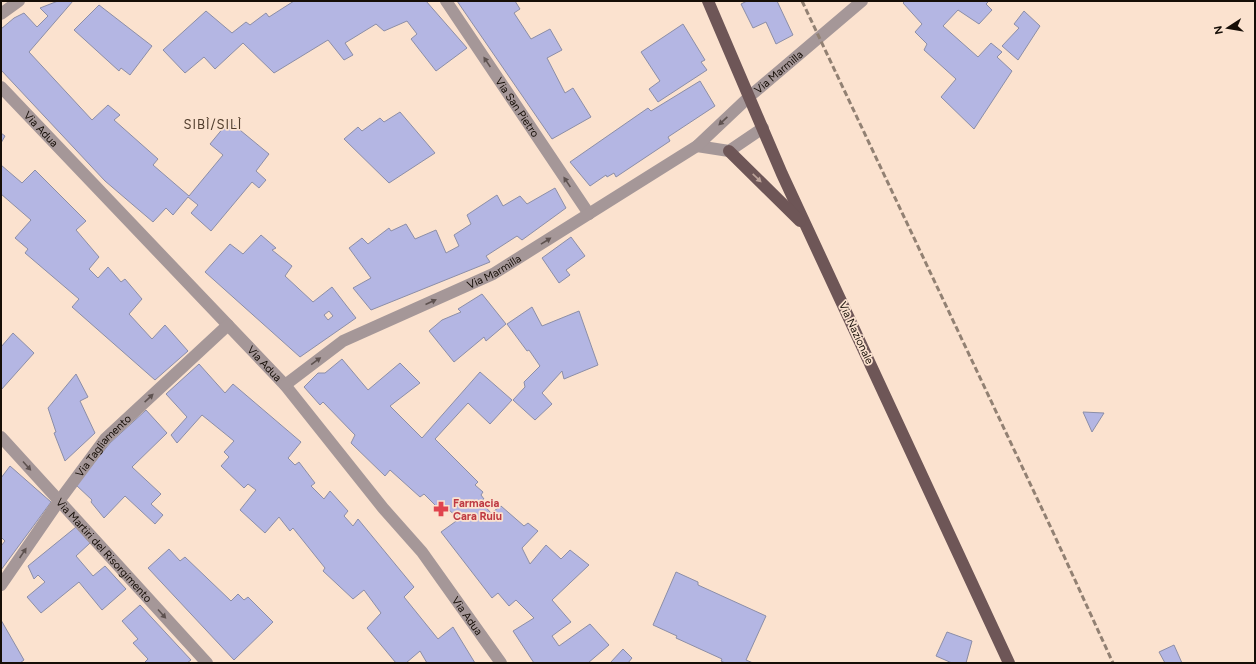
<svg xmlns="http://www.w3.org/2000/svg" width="1256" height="664" font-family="Figtree,sans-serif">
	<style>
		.building { fill: #b4b6e3; stroke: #8c8ea7; fill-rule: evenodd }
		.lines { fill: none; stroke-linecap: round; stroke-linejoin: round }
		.minor { stroke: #a59798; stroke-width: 12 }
		.major { stroke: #6e5657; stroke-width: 12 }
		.rail { stroke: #928173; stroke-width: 3; stroke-dasharray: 6 3; stroke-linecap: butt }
		.oneway { fill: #5e5250 }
		.oneway2 { fill: #bca399 }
		.labels { text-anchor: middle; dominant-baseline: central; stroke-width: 3.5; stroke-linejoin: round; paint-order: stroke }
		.street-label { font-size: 11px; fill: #160e07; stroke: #fbe2cf }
		.health-label { font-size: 11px; font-weight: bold; fill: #be3a42; stroke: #fbe2cf; text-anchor: start }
		.quarter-label { font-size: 13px; letter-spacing: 1px; fill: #4f3c2c; stroke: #fbe2cf }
	</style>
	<rect width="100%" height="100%" fill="#fbe2cf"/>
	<!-- building -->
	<g class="building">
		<polygon points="58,1 73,1 29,52 92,120 108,105 120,115 114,120 158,159 153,165 189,196 223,155 210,144 229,121 269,154 256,171 266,180 259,188 252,182 211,231 191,213 198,205 188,197 173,215 166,208 153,222 105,181 1,70 1,29 14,18 24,13 37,27 48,16 40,8"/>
		<polygon points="294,1 426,1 467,48 436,71 411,39 417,34 407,21 384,31 376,24 345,43 353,55 344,60 328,40 274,73 243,43 215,69 204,57 185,73 163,50 206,11 232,33 246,22 250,25 266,13 269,17"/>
		<polygon points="457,1 515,1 520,9 514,13 531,39 550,29 562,50 547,58 565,93 573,88 591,117 552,139"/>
		<polygon points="747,1 777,1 793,35 776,44 766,22 753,28 741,4"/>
		<polygon points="905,1 989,1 986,4 992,10 979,24 958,10 943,26 978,57 991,43 1002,52 997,57 1012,71 974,129 941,97 956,79 924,50 927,44 915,32 922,24 903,3"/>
		<polygon points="99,5 152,46 130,75 121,68 119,71 74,30"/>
		<polygon points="1024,11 1040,26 1018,60 1002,46 1019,28 1014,24"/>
		<polygon points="683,24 705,60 701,62 707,70 658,102 649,89 660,81 641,52"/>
		<polygon points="700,81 715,106 668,137 670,141 616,177 614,173 607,177 606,175 590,186 570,162 648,108 651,111"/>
		<polygon points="400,112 435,153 389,183 344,139 358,127 362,131 380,118 384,122"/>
		<polygon points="1,133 5,136 1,143"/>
		<polygon points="1,165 22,183 35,170 86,221 76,230 99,257 89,269 98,278 108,267 121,282 125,279 142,299 129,314 152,339 165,325 188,351 155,380 72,307 79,299 25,253 28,249 15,238 31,220 1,194"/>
		<polygon points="555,188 566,208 522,240 517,236 486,256 490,262 371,310 353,288 371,278 349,248 362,238 368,244 389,228 391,231 406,224 415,239 436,230 446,253 459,246 454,235 471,224 467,215 497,195 503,206 520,196 527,204"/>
		<path d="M261,235L276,248L272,250L292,266L285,276L313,302L332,287L356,318L300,357L205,272L230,244L243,254ZM329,311L333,316L328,320L324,315Z"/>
		<polygon points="571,237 585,256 566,270 570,275 559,283 542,258"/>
		<polygon points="482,294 506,324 486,341 484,337 454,362 429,331 442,320 461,312 458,309"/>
		<polygon points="532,307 542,326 579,311 598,365 564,379 562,371 542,393 552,404 535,420 513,400 525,387 524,382 540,366 529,350 527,351 507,324"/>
		<polygon points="13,333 34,353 1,390 1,347"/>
		<polygon points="342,359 368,390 400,363 420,383 390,406 422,438 480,372 512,400 490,424 468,403 435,439 478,482 475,485 483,492 481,495 484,499 480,501 491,513 501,506 524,526 528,523 538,531 522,548 530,564 546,545 561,559 570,550 589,565 552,600 571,622 552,636 559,646 590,624 609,645 588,663 534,663 513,631 534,618 516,600 509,606 498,593 492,598 441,532 459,519 448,509 439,509 424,494 420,497 390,470 385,476 351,443 355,435 323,402 320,405 304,387 318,373 325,373"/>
		<polygon points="199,364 225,393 233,384 301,442 288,458 295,465 299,462 315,483 311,486 324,499 330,491 348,511 344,516 353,526 358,519 414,587 404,597 438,639 453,627 475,663 427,663 420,651 406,663 396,663 367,628 381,613 364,590 353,599 323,571 325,568 293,528 290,531 279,517 265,533 240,510 256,490 248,484 244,488 221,466 229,457 224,452 234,441 202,415 177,443 171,435 187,417 166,394"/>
		<polygon points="76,374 88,397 80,401 95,433 65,461 54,433 56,432 48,408"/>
		<polygon points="146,410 167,433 132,467 161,494 151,504 163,515 155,524 125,496 104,518 91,502 92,500 76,485 110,443"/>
		<polygon points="1083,412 1104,413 1092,432"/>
		<polygon points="10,466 51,502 1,570 1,546 5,541 1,537 1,525 2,524 1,523 1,478"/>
		<polygon points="76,527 90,543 76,556 93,576 105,566 126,589 102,610 79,582 41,613 27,597 45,582 38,575 34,579 28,566"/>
		<polygon points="169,549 180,561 185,557 231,601 238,594 244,600 248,597 273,622 234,660 148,568"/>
		<polygon points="676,572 698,582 698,585 766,616 746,660 753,663 725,663 721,661 722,659 676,638 677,636 653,625"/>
		<polygon points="140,605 191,660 187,663 144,663 148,659 133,643 138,639 122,621"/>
		<polygon points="1,620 24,660 20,663 1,663"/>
		<polygon points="947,632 972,641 966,663 952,663 936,656"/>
		<polygon points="1174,645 1182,663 1165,663 1159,652"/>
		<polygon points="623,649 632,658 628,663 610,663"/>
	</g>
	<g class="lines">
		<!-- minor -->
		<g class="minor">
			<path id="s1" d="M446,1L589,214"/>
			<polyline points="1,14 19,1"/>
			<path id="s2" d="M1,87L285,385L383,508L422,552L501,663"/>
			<polyline points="697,146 729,151 763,128"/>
			<path id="s3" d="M285,385L343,341L493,274L697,146L750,96L862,1"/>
			<path id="s4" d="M1,437L207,663"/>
			<path id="s5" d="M1,585L59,501L105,439L228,325"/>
		</g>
		<!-- major -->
		<g class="major">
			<polyline points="708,1 782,174 1009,663"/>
			<polyline points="729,151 800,221"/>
		</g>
		<!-- rail -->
		<polyline class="rail" points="802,1 1052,530 1113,663"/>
	</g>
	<!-- one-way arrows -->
	<defs><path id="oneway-solid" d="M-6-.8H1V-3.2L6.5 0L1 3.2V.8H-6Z"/></defs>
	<g class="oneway">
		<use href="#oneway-solid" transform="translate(487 62) rotate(-124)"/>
		<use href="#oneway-solid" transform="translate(723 121) rotate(137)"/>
		<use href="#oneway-solid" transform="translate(567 182) rotate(-124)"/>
		<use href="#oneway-solid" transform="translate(546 241) rotate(-32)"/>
		<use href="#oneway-solid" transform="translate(431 302) rotate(-24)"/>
		<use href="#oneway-solid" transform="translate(316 361) rotate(-36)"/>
		<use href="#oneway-solid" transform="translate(149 398) rotate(-43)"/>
		<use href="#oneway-solid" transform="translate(27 466) rotate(48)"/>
		<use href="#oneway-solid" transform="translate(23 553) rotate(-56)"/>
		<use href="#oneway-solid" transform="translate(162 614) rotate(48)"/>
	</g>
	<use class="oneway2" href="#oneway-solid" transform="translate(757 178) rotate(44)"/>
	<!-- icons -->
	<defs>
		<g id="pharmacy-bare" transform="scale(1.2)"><path d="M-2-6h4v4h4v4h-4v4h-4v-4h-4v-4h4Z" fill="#e0444e" stroke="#fbe2cf" stroke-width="2.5" paint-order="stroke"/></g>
	</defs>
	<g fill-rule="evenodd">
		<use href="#pharmacy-bare" x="441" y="509"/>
	</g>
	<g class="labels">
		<!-- street labels -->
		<g class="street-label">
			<text stroke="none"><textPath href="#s3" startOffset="588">Via Marmilla</textPath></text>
			<text stroke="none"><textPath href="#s1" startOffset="128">Via San Pietro</textPath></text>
			<text stroke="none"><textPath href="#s2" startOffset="58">Via Adua</textPath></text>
			<text stroke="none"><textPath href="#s3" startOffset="239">Via Marmilla</textPath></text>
			<text transform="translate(856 333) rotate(65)">Via Nazionale</text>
			<text stroke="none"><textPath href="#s2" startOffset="382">Via Adua</textPath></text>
			<text stroke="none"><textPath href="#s5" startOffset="173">Via Tagliamento</textPath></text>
			<text stroke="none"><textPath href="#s4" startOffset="153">Via Martiri del Risorgimento</textPath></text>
			<text stroke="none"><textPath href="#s2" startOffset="706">Via Adua</textPath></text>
		</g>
		<!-- health labels -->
		<g class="health-label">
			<text x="453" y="503">Farmacia<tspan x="453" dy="13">Cara Ruiu</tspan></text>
		</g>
		<!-- quarter labels -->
		<g class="quarter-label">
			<text x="213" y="124">SIBÌ/SILÌ</text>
		</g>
	</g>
	<!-- border -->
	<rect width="1256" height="664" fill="none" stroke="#160e07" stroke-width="4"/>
	<!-- north arrow -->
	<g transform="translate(1228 28) rotate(258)" stroke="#fbe2cf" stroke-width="3" paint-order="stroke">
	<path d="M0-3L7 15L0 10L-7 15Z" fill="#160e07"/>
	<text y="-6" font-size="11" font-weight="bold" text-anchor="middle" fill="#160e07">N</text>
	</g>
</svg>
